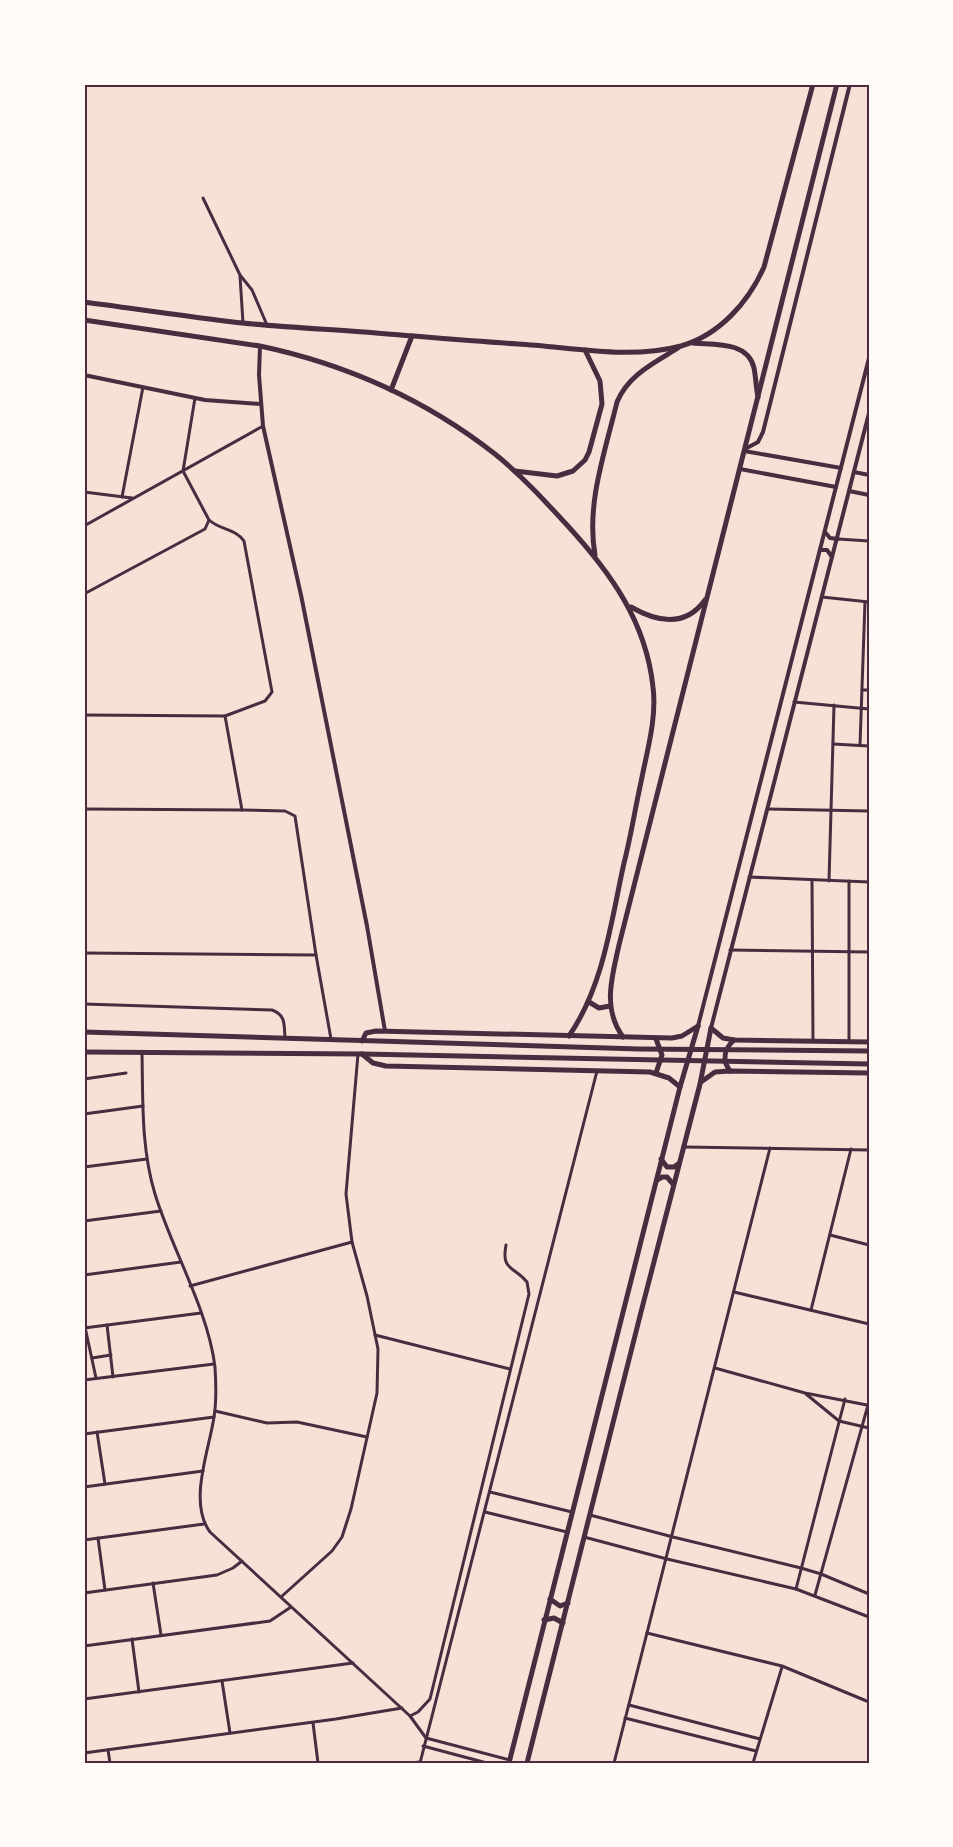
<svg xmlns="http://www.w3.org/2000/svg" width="953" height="1847" font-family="'PT Sans Narrow',sans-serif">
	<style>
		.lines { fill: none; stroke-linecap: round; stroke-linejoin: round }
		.minor { stroke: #4a2c40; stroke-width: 3 }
		.tertiary { stroke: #4a2c40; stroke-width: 4 }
		.primary { stroke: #4a2c40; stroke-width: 5 }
		.neatline { fill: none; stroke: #4a2c40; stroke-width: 2 }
	</style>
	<rect width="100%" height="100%" fill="#f7e1d7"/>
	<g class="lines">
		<!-- minor -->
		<g class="minor">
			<polyline points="203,198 240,275 252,290 267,325"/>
			<polyline points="240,276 243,323"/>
			<polyline points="84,492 132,498"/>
			<polyline points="122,497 143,387"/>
			<polyline points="84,526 263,426"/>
			<polyline points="838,539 869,541"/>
			<polyline points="84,594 205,529 209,520"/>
			<polyline points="822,597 869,602"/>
			<polyline points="862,690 869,690"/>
			<polyline points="794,702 869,709"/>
			<path d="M84,715L225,716L265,701L272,692L244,541C236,529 220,530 209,520L183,471L195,398"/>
			<polyline points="225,716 242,810"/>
			<polyline points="833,744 869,746"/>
			<polyline points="860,745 865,602"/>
			<polyline points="84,809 242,810 285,811 295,816 316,955 331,1039"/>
			<polyline points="768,809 869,811"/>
			<polyline points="749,877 869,882"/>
			<polyline points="812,881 813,1040"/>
			<polyline points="829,881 834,705"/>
			<polyline points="849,881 849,1041"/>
			<polyline points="730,950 869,952"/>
			<polyline points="84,953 316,955"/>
			<path d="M84,1004L272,1010C286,1015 284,1025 285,1038"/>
			<path d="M142,1053C143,1100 141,1148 155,1194C172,1250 208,1309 215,1367C216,1383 217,1400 214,1417C209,1451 188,1502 210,1532L410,1716L426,1738L510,1760"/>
			<polyline points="84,1079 126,1073"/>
			<polyline points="84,1114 143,1106"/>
			<polyline points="685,1147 869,1150"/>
			<polyline points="84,1167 147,1159"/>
			<polyline points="84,1221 161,1211"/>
			<polyline points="830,1235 869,1245"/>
			<polyline points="84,1275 181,1262"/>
			<polyline points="190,1286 352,1242"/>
			<polyline points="734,1292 869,1324"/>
			<polyline points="811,1310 851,1149"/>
			<polyline points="107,1325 113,1377"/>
			<polyline points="85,1327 96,1378"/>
			<polyline points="84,1328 201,1313"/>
			<polyline points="375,1335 510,1369"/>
			<polyline points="92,1358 111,1355"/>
			<polyline points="715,1368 805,1393 867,1405"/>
			<polyline points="84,1380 214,1364"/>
			<polyline points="806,1394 839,1421 869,1428"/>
			<polyline points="215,1411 267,1423 297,1422 367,1437"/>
			<polyline points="97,1432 105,1484"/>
			<polyline points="84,1434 214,1417"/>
			<polyline points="84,1487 203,1471"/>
			<polyline points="490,1492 572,1512"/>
			<polyline points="485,1512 567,1532"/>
			<polyline points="590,1515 673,1537 801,1568 821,1574 869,1594"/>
			<polyline points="584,1537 667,1559 796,1589 869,1617"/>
			<polyline points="98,1538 105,1590"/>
			<polyline points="84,1540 204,1524"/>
			<polyline points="153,1583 161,1635"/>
			<polyline points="796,1589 845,1399"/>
			<polyline points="84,1593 217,1575 233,1568 242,1561"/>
			<polyline points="815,1595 868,1405"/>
			<polyline points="281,1597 332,1551 342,1537 351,1509 377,1393 378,1349 367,1296 352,1242 346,1194 358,1054"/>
			<polyline points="647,1633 782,1666 869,1702"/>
			<polyline points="132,1639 139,1692"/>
			<polyline points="84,1646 270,1621 291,1607"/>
			<polyline points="222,1681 230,1733"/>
			<polyline points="84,1699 353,1663"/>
			<polyline points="629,1705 760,1739"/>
			<path d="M410,1716L418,1712L430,1699L529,1294L527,1282C514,1266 501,1271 506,1245"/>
			<polyline points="625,1718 756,1751"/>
			<polyline points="313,1723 318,1763"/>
			<polyline points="423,1746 487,1763"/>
			<polyline points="108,1750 110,1763"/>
			<polyline points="84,1753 336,1719 402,1708"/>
			<polyline points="410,1763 420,1762"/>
			<polyline points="420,1763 597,1071"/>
			<polyline points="614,1763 770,1148"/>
			<polyline points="753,1763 782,1667"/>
		</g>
		<!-- tertiary -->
		<g class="tertiary">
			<polyline points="260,346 259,375 263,426 301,595 367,926 385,1031"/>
			<polyline points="84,375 205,400 261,404"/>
			<polyline points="745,449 758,442 763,432 850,84"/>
			<polyline points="744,451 841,468"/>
			<polyline points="740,469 836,487"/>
			<polyline points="854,472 869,475"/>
			<polyline points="849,491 869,495"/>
			<polyline points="825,532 830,538 838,539"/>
			<polyline points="820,550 827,550 832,557"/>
			<polyline points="698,1026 869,358"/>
			<polyline points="711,1028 869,413"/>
		</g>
		<!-- primary -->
		<g class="primary">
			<path d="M84,302C137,309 189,317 242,323C282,327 323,329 364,332C415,336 467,341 518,344C571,347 628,360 681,346C719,335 748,303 764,267L813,84"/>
			<path d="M84,320L260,346C345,364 426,400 495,454C521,475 544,500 567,525C610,572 646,621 653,687C657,718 647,751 641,782C635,809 631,836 624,863C611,921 604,985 569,1036"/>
			<path d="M693,343C714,345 748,341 754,368C756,378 756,388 758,397"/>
			<polyline points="391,390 412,336"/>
			<polyline points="515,471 557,476 573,471 585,460 589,452 602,404 600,381 585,350"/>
			<path d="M595,555C586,504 605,452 617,402C628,375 654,363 678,348"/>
			<path d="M631,607C657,622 685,628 705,600"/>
			<polyline points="589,1002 599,1008 610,1006"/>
			<polyline points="711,1028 723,1038 734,1040 869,1042"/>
			<polyline points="84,1032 639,1049 869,1051"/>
			<path d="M623,1037C602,1008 612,977 619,945L837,84"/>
			<polyline points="656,1039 662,1055 656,1073"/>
			<polyline points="362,1041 366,1033 376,1031 672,1038 682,1036 698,1026"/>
			<polyline points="84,1052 362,1054 869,1064"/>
			<polyline points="362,1054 373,1063 386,1066 650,1072 669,1078 680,1087"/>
			<path d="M730,1071C722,1060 724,1049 734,1040"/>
			<polyline points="701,1082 715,1072 730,1071 869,1073"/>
			<polyline points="661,1159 667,1167 674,1167 678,1164"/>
			<polyline points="657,1180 662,1177 667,1177 673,1184"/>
			<polyline points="550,1599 560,1606 568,1603"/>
			<polyline points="544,1620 554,1618 563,1623"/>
			<polyline points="509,1763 680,1087 698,1026"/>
			<polyline points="527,1763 641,1312 700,1084 711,1028"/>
		</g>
	</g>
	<!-- border -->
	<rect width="953" height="1847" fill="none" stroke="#fffaf5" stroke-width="171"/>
	<rect x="86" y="86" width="782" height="1676" class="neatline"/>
</svg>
